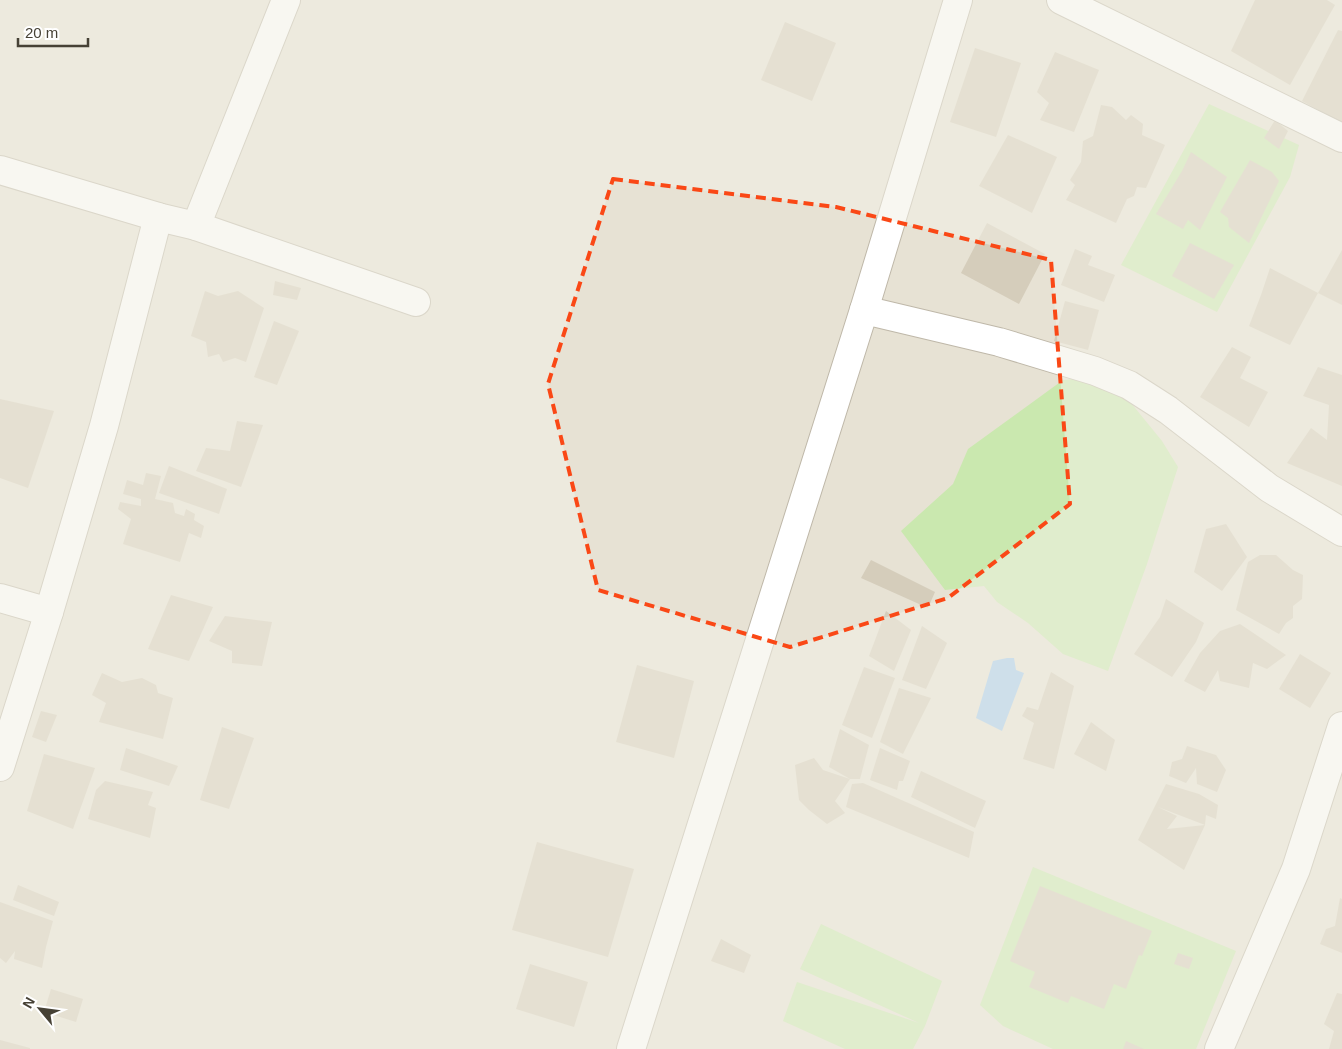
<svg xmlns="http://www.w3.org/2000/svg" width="1342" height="1049" font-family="Arial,sans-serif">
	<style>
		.residential { fill: #e7e2d4 }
		.green { fill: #cae8af }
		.water { fill: #a2cbf0 }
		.building { fill: #d5cdbb; fill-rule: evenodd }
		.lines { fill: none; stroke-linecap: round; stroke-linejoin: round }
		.minor-casing { stroke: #bfb8a9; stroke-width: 30 }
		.minor { stroke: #fff; stroke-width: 28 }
		.marked { fill: none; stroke: #fa4816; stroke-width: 4; stroke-dasharray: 10 6; stroke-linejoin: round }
	</style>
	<rect width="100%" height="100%" fill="#f3f0e6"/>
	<!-- residential -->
	<rect class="residential" x="0" y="0" width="1342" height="1049"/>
	<!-- green -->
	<g class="green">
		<polygon points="1209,104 1299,145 1290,177 1217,312 1121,265"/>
		<polygon points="1109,376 1162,441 1178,467 1147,564 1108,671 1063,654 1028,623 997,602 984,586 945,590 901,531 953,484 968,449 1063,380"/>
		<polygon points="1033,867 1236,951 1196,1049 1053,1049 1003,1026 980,1005"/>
		<polygon points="821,924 942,981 925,1026 913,1049 845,1049 783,1021 797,982 919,1023 800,969"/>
	</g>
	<!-- water -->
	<polygon class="water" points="1007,658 1014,658 1016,670 1024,673 1002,731 976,718 993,661"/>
	<!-- building -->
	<g class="building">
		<polygon points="1255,0 1327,0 1335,5 1290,85 1231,51"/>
		<polygon points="785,22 836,43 812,101 761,80"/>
		<polygon points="1338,30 1342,31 1342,123 1302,101"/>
		<polygon points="975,48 1021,63 996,137 950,122"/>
		<polygon points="1055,52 1099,70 1074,132 1040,120 1049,103 1037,92"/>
		<polygon points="1101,105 1112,107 1126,120 1131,115 1143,124 1142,135 1165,145 1146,188 1137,187 1134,196 1127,199 1116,223 1066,200 1075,185 1070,180 1081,162 1083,141 1093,136"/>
		<polygon points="1275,120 1288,131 1279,149 1264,138"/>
		<polygon points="1008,135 1057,157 1032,213 979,186"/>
		<polygon points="1191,152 1227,177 1200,230 1188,220 1183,229 1156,214 1182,171"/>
		<polygon points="1250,160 1272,172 1279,181 1249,243 1229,227 1228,218 1220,212"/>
		<polygon points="987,223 1045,254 1019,304 961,273"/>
		<polygon points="1190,243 1234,265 1214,299 1172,276"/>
		<polygon points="1075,249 1092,256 1088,265 1115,275 1104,302 1061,285"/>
		<polygon points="1342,250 1342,305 1318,293"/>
		<polygon points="1270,268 1318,293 1290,345 1249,326 1261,295"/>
		<polygon points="275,281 301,288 297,300 273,295"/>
		<polygon points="205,291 218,296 238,291 264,308 246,362 235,358 223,362 219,354 208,357 206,342 191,336"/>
		<polygon points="1065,301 1099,310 1088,350 1054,341"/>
		<polygon points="274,321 299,331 277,385 254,377"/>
		<polygon points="1232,347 1251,357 1240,378 1268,392 1249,427 1200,397"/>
		<polygon points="1318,367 1342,375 1342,486 1287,463 1311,428 1327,440 1329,405 1303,396"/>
		<polygon points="0,399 54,411 28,488 0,478"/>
		<polygon points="237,421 263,425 241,487 196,471 206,448 230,451"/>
		<polygon points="169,466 227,489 219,514 159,493"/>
		<polygon points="146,473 161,476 155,499 173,503 175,513 184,516 186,509 195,514 194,520 204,526 201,538 189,533 180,562 123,544 131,519 118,509 120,502 141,506 141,499 123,494 127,480 143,485"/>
		<polygon points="1226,524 1247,557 1222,591 1194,572 1206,529"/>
		<polygon points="1260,555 1276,555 1293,570 1303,575 1302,599 1293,606 1293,618 1286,623 1279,634 1236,610 1248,562"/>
		<polygon points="871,560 935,592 928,608 861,578"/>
		<polygon points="171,595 213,607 189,661 148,649"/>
		<polygon points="1166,599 1204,623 1196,642 1172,677 1134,654 1160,617"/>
		<polygon points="886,611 911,630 894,671 869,656"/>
		<polygon points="225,616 272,622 262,666 232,663 232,651 209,641"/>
		<polygon points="1240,624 1286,655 1267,669 1253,663 1249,688 1220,681 1218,670 1205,692 1184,681 1200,653 1220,631"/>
		<polygon points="922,626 947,643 926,689 902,680"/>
		<polygon points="1300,654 1331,673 1310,708 1279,689"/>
		<polygon points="637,665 694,681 674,758 616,742"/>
		<polygon points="864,667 895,678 872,738 842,725"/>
		<polygon points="1051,672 1074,686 1054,769 1023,759 1034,723 1022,716 1027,707 1038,710"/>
		<polygon points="102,673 122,682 142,678 156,685 158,693 173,698 163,739 99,722 106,703 92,695"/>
		<polygon points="899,688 931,698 903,754 880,742"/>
		<polygon points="41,711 57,715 46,742 32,737"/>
		<polygon points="1091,722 1115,740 1106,771 1074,754"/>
		<polygon points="222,727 254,738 229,809 200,800"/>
		<polygon points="840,729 869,745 860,779 850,779 835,801 845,813 827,824 809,810 799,800 795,765 814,758 823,770 850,779 829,767"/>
		<polygon points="1187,746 1216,755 1226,770 1217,792 1197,784 1196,768 1186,783 1169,776 1172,762 1182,759"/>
		<polygon points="126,748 178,766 169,786 120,770"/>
		<polygon points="880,748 910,761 903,781 899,781 897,790 870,780"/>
		<polygon points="44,754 95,768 73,829 27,811"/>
		<polygon points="921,771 986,801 975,828 911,797"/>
		<polygon points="105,781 153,792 148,805 156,808 150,838 88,819 96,790"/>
		<polygon points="863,783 974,832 969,858 846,807 852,784"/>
		<path d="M1166,784L1199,794L1218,805L1216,819L1206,815L1205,825L1184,870L1138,840ZM1158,807L1205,825L1167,829L1177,816Z"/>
		<polygon points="537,842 634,869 608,957 512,930"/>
		<polygon points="18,885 59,902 54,916 13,900"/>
		<polygon points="1040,886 1152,931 1142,956 1139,955 1126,989 1114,984 1104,1009 1071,996 1068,1003 1029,987 1035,972 1010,961"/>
		<polygon points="1340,898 1342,899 1342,953 1320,944 1326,929 1335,926"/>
		<polygon points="0,902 53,921 46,947 42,968 14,959 15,951 6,963 0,958"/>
		<polygon points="721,939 751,955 744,973 711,961"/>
		<polygon points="1178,953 1193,958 1189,969 1174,964"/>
		<polygon points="530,964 588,982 574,1027 516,1009"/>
		<polygon points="51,989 83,999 76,1022 44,1012"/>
		<polygon points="1337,993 1342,994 1342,1049 1329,1049 1334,1031 1324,1024"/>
		<polygon points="0,1040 30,1048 30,1049 0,1049"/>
		<polygon points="1126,1041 1144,1049 1123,1049"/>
	</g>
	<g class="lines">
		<!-- minor casing -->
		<g class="minor-casing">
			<g id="minor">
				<polyline points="1061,0 1342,138"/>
				<polyline points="0,170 158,217 104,426 49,612 0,767"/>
				<polyline points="158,217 196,226 416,302"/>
				<polyline points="196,226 286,0"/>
				<polyline points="864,310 999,342 1095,371 1129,385 1168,410 1269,488 1342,532"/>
				<polyline points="0,598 49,612"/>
				<polyline points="631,1049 864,310 958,0"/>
				<polyline points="1219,1049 1296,869 1342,726"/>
			</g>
		</g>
		<!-- minor -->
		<use href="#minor" class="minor"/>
	</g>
	<!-- marked area -->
	<path d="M0 0H1342V1049H0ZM613,179L836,207L1051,260L1070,504L948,598L790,647L598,590L548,384Z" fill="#f3f0e6" fill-opacity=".55" fill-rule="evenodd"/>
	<path class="marked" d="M613,179L836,207L1051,260L1070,504L948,598L790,647L598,590L548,384Z"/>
	<!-- north arrow -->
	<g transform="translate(40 1009) rotate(299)" stroke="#ffffff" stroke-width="4" paint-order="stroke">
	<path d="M0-4L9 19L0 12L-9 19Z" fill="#464135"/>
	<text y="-8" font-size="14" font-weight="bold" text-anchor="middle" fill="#464135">N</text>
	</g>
	<!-- scale -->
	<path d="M18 38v8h70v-8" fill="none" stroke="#464135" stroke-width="2.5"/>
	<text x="25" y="38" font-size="15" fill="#464135" stroke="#ffffff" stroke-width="4" paint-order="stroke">20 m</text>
</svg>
